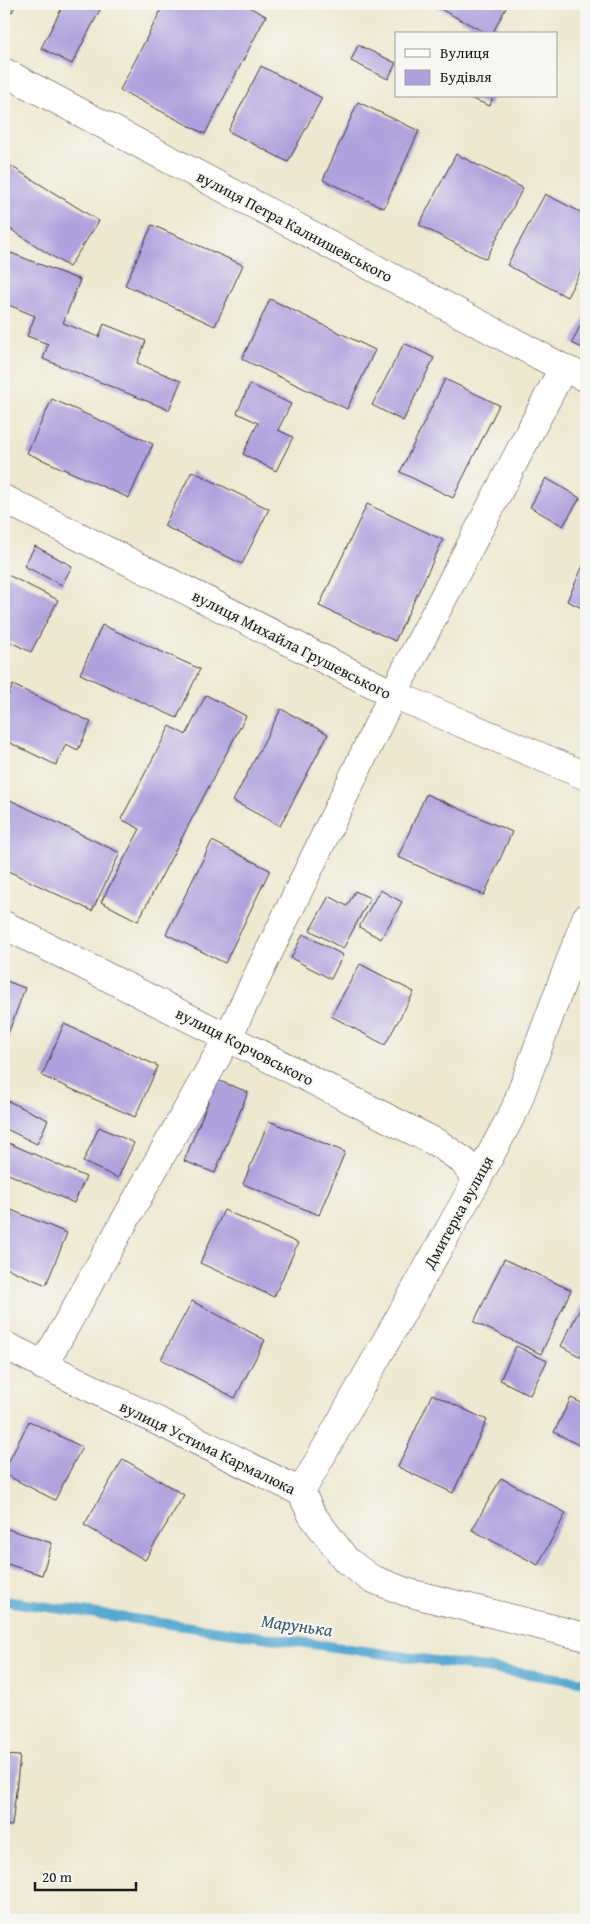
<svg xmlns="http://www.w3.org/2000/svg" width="590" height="1924" font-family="'Gentium Book Plus',serif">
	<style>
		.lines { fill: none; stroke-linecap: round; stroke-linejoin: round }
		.stream { stroke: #56a9d1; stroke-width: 10 }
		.building { fill: #aea1dd }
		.street-casing { stroke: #3b3b37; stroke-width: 29 }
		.street { stroke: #fff; stroke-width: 28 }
		.labels { text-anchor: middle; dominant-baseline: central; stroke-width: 4; stroke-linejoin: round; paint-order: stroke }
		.street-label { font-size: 16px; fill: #1c1c1c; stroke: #f6f6f2 }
		.water-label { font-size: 18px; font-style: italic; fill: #365b6d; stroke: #f6f6f2 }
	</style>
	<rect width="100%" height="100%" fill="#f6f6f2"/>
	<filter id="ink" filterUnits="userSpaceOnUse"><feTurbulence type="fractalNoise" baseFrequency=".02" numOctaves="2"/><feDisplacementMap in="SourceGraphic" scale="10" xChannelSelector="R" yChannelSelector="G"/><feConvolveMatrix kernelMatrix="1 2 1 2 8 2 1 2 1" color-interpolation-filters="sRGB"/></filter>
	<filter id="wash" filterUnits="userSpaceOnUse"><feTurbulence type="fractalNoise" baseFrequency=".0096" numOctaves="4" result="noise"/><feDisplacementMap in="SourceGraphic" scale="20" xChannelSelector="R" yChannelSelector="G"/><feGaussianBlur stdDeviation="1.12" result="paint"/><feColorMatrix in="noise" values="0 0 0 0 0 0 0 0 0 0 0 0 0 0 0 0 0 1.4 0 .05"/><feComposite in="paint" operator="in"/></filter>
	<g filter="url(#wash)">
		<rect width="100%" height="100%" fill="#ede8cf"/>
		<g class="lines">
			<!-- stream -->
			<polyline class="stream" points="4,1601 586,1682"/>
		</g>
		<g id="blocks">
			<!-- building -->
			<g class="building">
				<polygon points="4,4 16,4 12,12 4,9"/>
				<polygon points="64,4 103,4 72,64 41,48"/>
				<polygon points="164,4 243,4 266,16 205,134 120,90"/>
				<polygon points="431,4 508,4 492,34 488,34"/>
				<polygon points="358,45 396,63 388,79 351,61"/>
				<polygon points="261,66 322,98 288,162 228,131"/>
				<polygon points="465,96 493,96 490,106"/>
				<polygon points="358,102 419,131 384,208 323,180"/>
				<polygon points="456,154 523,188 486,259 419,225"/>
				<polygon points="6,163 99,221 69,267 4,225 4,166"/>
				<polygon points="545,194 586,215 586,261 567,297 507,265"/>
				<polygon points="152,225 243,265 215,326 125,285"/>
				<polygon points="11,253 80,280 63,323 99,337 104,324 146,341 137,363 181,381 169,410 43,359 48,344 27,336 35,316 4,303 4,272"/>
				<polygon points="270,299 375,350 347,409 242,359"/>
				<polygon points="586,313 586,350 572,343"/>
				<polygon points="404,343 434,358 403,421 372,405"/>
				<polygon points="445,379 499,405 453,498 400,472"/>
				<polygon points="250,384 291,404 278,430 293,437 276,471 243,454 258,423 237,413"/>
				<polygon points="52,399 153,444 129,498 27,453"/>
				<polygon points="192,471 269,509 242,564 164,526"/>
				<polygon points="546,478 580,498 563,526 530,507"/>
				<polygon points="367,504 443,540 395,641 319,606"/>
				<polygon points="35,546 72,566 62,585 24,566"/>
				<polygon points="586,559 586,610 567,601"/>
				<polygon points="4,573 58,600 31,652 4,639"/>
				<polygon points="102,625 200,669 177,718 80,674"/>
				<polygon points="13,685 91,722 78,750 66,744 56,765 4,740 4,705"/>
				<polygon points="206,695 246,716 138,921 101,902 140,829 121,819 170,726 186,735"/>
				<polygon points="281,709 328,734 280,826 233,801"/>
				<polygon points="426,794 512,832 484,895 398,857"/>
				<polygon points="4,797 120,853 92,911 4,869"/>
				<polygon points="212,841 270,870 225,963 166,934"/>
				<polygon points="380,890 402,902 381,939 359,927"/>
				<polygon points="355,891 370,898 343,949 310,930 329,896 347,906"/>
				<polygon points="303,934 343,955 331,979 291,958"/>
				<polygon points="360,964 414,992 385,1045 331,1016"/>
				<polygon points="4,980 25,988 4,1045"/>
				<polygon points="64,1024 158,1066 135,1117 42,1076"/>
				<polygon points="217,1080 248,1092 215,1173 184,1161"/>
				<polygon points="4,1099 48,1120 37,1144 4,1128"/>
				<polygon points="269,1121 345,1152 319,1215 243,1184"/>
				<polygon points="99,1127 134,1143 118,1178 83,1162"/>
				<polygon points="4,1141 86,1177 74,1203 4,1172"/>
				<polygon points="4,1207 67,1233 46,1285 4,1267"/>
				<polygon points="224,1210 298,1243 274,1297 200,1263"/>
				<polygon points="504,1259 571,1290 541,1354 474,1322"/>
				<polygon points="192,1301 265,1340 235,1398 161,1359"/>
				<polygon points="584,1301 586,1302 586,1360 561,1346"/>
				<polygon points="516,1346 547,1361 530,1395 500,1380"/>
				<polygon points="432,1394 487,1420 453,1493 398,1467"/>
				<polygon points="571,1398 586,1405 586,1449 554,1432"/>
				<polygon points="29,1421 82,1447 55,1500 4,1474 4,1471"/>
				<polygon points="123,1459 184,1495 145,1560 84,1525"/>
				<polygon points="501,1478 566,1513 538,1565 472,1530"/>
				<polygon points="4,1528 52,1543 42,1575 4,1563"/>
				<polygon points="4,1755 20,1756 12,1826 4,1825"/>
			</g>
		</g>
	</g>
	<g filter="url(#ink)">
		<use href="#blocks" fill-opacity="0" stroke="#3b3b37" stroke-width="1"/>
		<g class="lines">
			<!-- street casing -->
			<g class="street-casing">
				<g id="street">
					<polyline points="4,72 563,368 586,378"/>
					<polyline points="4,499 393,694 586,776"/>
					<polyline points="4,925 439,1144 462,1160 477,1180"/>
					<polyline points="4,1345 301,1492 312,1515 346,1560 370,1578 406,1592 586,1637"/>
					<polyline points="43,1366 228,1037 393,694 563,368"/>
					<polyline points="301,1492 477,1180 515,1109 586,918"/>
				</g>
			</g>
			<!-- street -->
			<use href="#street" class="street"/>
		</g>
	</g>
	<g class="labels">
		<!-- street labels -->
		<g class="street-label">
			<text transform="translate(295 226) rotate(28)">вулиця Петра Калнишевського</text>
			<text transform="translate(292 644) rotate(27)">вулиця Михайла Грушевського</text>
			<text transform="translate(245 1046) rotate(27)">вулиця Корчовського</text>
			<text transform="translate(458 1212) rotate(-61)">Дмитерка вулиця</text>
			<text transform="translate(208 1447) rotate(26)">вулиця Устима Кармалюка</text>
		</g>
		<!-- water labels -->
		<g class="water-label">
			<text transform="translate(297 1625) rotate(8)">Марунька</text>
		</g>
	</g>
	<!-- margin -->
	<rect width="590" height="1924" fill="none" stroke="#f6f6f2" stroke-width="20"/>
	<!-- legend -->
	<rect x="395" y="32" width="162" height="65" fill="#f6f6f2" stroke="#9f9f9c"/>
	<rect x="405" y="49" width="25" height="8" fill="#ffffff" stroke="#9f9f9c"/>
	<text x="440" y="58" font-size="15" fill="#1c1c1c">Вулиця</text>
	<rect x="405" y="70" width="25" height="15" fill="#aea1dd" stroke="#9f9f9c"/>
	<text x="440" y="82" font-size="15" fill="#1c1c1c">Будівля</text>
	<!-- scale -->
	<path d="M35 1882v8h101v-8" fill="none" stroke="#1c1c1c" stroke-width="2.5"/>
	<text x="42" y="1882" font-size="15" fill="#1c1c1c" stroke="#f6f6f2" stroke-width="4" paint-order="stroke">20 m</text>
</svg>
